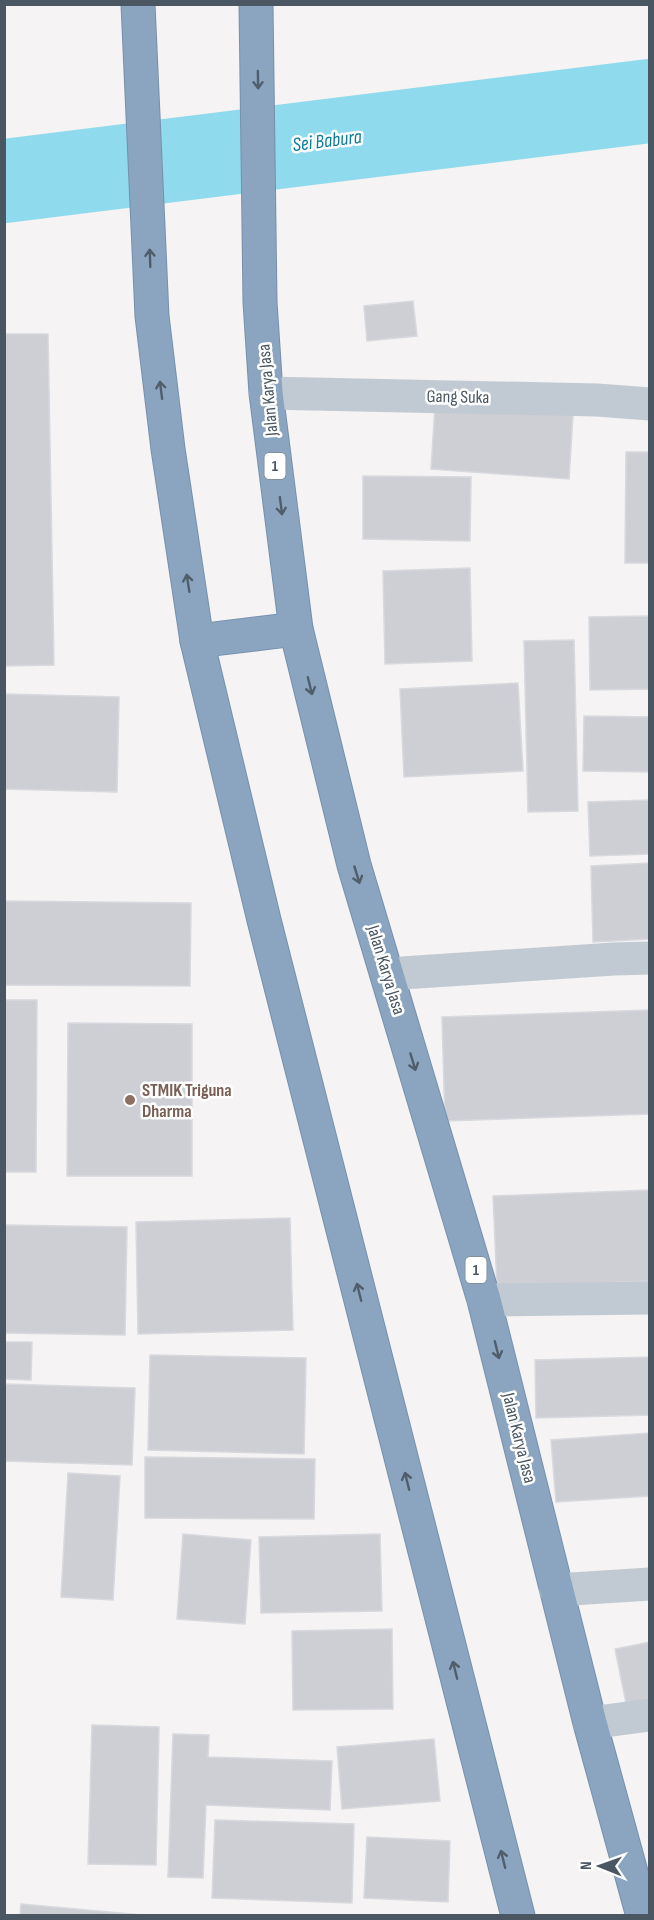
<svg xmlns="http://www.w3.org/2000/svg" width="654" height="1920" font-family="'Sofia Sans Condensed',sans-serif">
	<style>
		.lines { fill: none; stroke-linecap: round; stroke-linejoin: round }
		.river { stroke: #90daee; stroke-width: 84 }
		.building { fill: #cdcfd5; stroke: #d7d9de; stroke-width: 1.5 }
		.highway-casing { stroke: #7690ad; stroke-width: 35 }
		.street { stroke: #c1cad2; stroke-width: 33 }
		.highway { stroke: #8ba5c1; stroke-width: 33 }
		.oneway { stroke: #505e6b }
		.education-dot { fill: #8d6e63; stroke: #fff; stroke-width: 2 }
		.labels { text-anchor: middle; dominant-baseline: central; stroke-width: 5; stroke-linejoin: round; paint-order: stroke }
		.shield { fill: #fff; stroke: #808990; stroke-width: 1.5 }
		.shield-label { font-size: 16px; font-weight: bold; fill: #4a5661 }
		.street-label { font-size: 18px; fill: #4a5661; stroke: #fff }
		.education-label { font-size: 18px; font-weight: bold; fill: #785e54; stroke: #fff; text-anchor: start }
		.water-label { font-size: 20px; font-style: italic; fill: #0c7c9b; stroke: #fff }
	</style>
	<rect width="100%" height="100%" fill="#f5f3f3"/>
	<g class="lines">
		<!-- river -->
		<polyline class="river" points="4,181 650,101"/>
	</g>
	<!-- building -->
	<g class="building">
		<polygon points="413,301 417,336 367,341 364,306"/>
		<polygon points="4,334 48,334 54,665 4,666"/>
		<polygon points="435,406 573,415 569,479 431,469"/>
		<polygon points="626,452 650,452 650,563 625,563"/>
		<polygon points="363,476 471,477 470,541 363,539"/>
		<polygon points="470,568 472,661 385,664 383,571"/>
		<polygon points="650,616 650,689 590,690 589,617"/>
		<polygon points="574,640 578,811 528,812 524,641"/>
		<polygon points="518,683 523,771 404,777 400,689"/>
		<polygon points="4,694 119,697 117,792 4,789"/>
		<polygon points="584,716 650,717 650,772 583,771"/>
		<polygon points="650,800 650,854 590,856 588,802"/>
		<polygon points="650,863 650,939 593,942 591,866"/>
		<polygon points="4,901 191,903 190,986 4,985"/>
		<polygon points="4,1000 37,1000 36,1172 4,1172"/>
		<polygon points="650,1010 650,1114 445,1121 442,1017"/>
		<polygon points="68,1023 192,1024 192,1176 67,1176"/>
		<polygon points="650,1190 650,1281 497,1287 493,1196"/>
		<polygon points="290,1218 293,1330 138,1334 136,1222"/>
		<polygon points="4,1225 127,1227 125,1335 4,1333"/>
		<polygon points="4,1342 32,1342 31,1380 4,1379"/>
		<polygon points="150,1355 306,1358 304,1454 148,1450"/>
		<polygon points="650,1357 650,1415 536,1418 535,1360"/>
		<polygon points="4,1384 135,1388 132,1465 4,1461"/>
		<polygon points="650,1433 650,1496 556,1502 551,1440"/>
		<polygon points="145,1457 315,1459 314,1519 145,1518"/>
		<polygon points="68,1473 120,1476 113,1600 61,1597"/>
		<polygon points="183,1534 251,1540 245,1624 177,1619"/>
		<polygon points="380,1534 382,1611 261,1613 259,1537"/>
		<polygon points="392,1629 393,1709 293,1710 292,1631"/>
		<polygon points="650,1642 650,1703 627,1708 615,1649"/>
		<polygon points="92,1725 159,1727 156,1865 88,1864"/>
		<polygon points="173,1734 209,1735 208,1757 332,1761 330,1810 206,1805 203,1878 168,1877"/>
		<polygon points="434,1739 440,1801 342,1809 337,1747"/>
		<polygon points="215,1820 354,1824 352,1903 212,1898"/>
		<polygon points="367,1837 450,1841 448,1902 364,1898"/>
		<polygon points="21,1904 153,1916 20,1916"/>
	</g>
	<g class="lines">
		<!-- highway casing -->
		<g class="highway-casing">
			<g id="highway">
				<polyline points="138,4 152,316 168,449 197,641 264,920 518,1916"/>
				<polyline points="256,4 260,302 266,393 296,629 354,865 484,1300 590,1723 643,1916"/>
				<polyline points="197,641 296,629"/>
			</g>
		</g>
		<!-- street -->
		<g class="street">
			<polyline points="266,393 597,400 650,404"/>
			<polyline points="387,974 614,959 650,958"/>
			<polyline points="484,1300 650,1298"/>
			<polyline points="556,1590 650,1584"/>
			<polyline points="590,1723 650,1715"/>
		</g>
		<!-- highway -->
		<use href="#highway" class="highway"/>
	</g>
	<!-- one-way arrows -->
	<defs><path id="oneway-shaft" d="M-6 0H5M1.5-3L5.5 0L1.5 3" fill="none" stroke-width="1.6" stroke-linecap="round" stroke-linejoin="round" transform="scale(1.5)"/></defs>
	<g class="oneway">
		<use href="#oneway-shaft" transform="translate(258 80) rotate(89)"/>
		<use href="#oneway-shaft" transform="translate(150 258) rotate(-92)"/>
		<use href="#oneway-shaft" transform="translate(161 390) rotate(-97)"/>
		<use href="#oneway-shaft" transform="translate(281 506) rotate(83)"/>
		<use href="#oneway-shaft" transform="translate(188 583) rotate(-99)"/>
		<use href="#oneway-shaft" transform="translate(310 686) rotate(76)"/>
		<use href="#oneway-shaft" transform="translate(357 875) rotate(73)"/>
		<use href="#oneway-shaft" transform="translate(413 1062) rotate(73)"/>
		<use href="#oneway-shaft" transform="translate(359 1292) rotate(-104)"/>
		<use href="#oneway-shaft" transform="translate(497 1350) rotate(76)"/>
		<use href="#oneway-shaft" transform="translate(407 1481) rotate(-104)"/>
		<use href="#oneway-shaft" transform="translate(455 1670) rotate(-104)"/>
		<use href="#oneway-shaft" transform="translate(503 1859) rotate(-104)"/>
	</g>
	<!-- markers -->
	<circle class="education-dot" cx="130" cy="1100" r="6"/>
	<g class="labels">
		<!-- shield labels -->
		<g class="shield">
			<rect x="264.5" y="453" width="21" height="26" rx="4.5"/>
			<rect x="465.5" y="1257" width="21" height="26" rx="4.5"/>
		</g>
		<g class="shield-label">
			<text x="275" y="466">1</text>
			<text x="476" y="1270">1</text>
		</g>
		<!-- street labels -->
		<g class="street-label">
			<text transform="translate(268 390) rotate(-95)">Jalan Karya Jasa</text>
			<text transform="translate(458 397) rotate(1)">Gang Suka</text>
			<text transform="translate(386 970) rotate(73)">Jalan Karya Jasa</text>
			<text transform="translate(519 1438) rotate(76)">Jalan Karya Jasa</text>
		</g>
		<!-- education labels -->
		<g class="education-label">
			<text x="142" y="1090">STMIK Triguna<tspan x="142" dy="21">Dharma</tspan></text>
		</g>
		<!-- water labels -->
		<g class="water-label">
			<text transform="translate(327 141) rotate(-7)">Sei Babura</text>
		</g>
	</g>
	<!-- border -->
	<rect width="654" height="1920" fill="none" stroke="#4a5661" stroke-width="12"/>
	<!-- north arrow -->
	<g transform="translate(600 1866) rotate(271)" stroke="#ffffff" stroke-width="4.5" paint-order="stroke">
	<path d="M0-4.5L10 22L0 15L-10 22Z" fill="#4a5661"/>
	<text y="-9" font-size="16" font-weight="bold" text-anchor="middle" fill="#4a5661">N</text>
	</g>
</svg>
